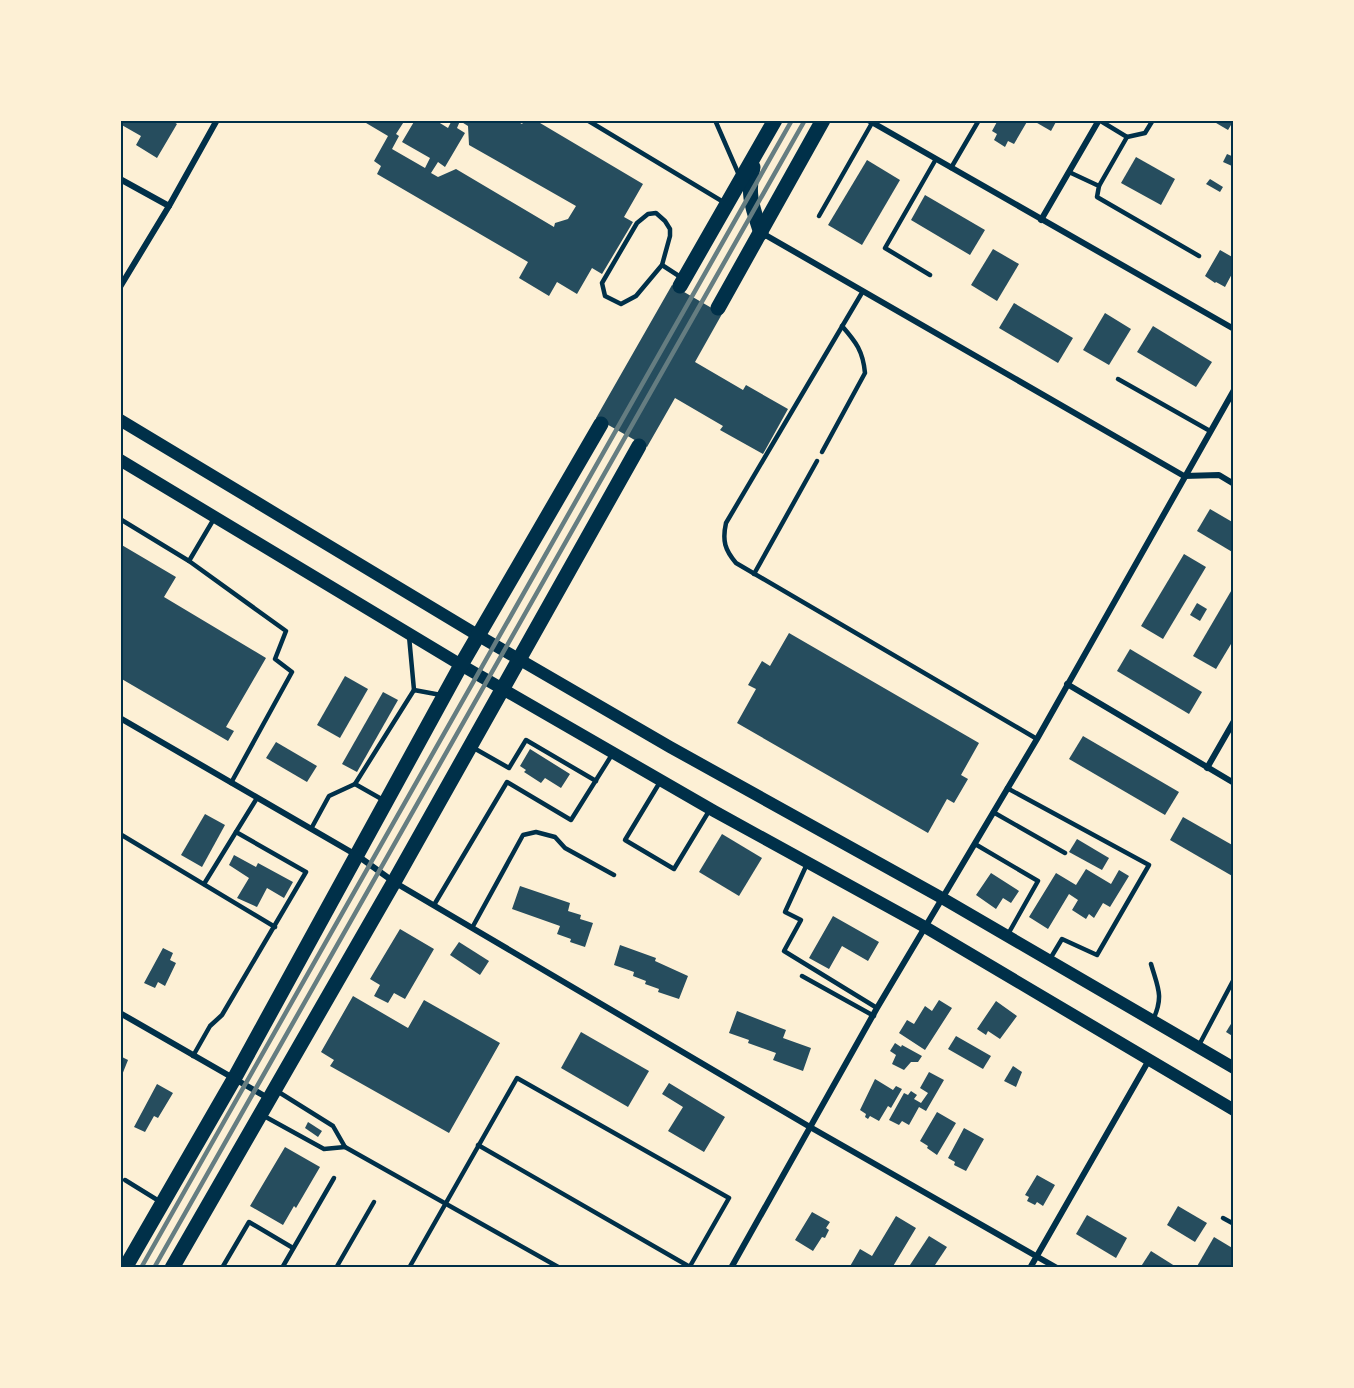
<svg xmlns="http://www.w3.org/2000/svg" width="1354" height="1388" font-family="'Crimson Pro',serif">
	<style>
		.building { fill: #264d5e; fill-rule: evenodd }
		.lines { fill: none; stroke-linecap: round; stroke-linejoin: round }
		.service { stroke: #003049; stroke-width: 4.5 }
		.minor { stroke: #003049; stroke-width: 6 }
		.secondary { stroke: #003049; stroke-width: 12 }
		.primary { stroke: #003049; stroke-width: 15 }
		.rail { stroke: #657d81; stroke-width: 4.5 }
		.neatline { fill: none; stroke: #003049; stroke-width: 2 }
	</style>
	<rect width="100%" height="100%" fill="#fdf0d5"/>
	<!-- building -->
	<g class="building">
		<polygon points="120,120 171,120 177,124 157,158 136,145 141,136 120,124"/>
		<path d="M361,120H405L396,134L399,136L392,149L425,168L430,158L402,142L415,120H435L448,128L452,120H515L522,124L525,120H535L643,184L624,217L633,222L602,274L592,268L577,294L557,282L549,296L519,278L528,262L377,174L381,166L374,161L388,136ZM460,121L468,126L469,145L576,206L568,219L555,223L554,227L456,169L438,177L431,173L438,162L445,167L465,133L457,128Z"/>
		<polygon points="998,120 1028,120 1014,144 1008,141 1005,147 994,140 997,134 992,131"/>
		<polygon points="1032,120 1057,120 1051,131"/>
		<polygon points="1211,120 1234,120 1228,130"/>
		<polygon points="1227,154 1234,157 1232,166 1223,162"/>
		<polygon points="1136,157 1175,179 1161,205 1121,183"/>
		<polygon points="867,160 900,180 862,245 828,225"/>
		<polygon points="1210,179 1223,187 1220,192 1206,184"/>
		<polygon points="925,195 985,230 970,255 911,220"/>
		<polygon points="993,249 1019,264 997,301 971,285"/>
		<polygon points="1220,250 1234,258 1234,270 1225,287 1216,282 1215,283 1205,276"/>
		<polygon points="672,285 722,314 695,362 743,390 746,385 788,409 763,454 720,430 723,426 675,398 647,447 596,418"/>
		<polygon points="1014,303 1073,338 1058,363 999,328"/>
		<polygon points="1105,313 1131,329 1109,365 1083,350"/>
		<polygon points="1153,326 1212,362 1196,387 1137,352"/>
		<polygon points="1210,509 1234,523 1234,553 1197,531"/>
		<polygon points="120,544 176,577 164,597 266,658 226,727 234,731 228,741 120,678"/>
		<polygon points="1184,554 1206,567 1163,639 1141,626"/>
		<polygon points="1234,586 1234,639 1216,669 1193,656"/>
		<polygon points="1197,603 1207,609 1200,621 1190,615"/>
		<polygon points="789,633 979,743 961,775 968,779 954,803 947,799 928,833 737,723 756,689 748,685 762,661 770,666"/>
		<polygon points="1130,649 1202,692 1189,714 1117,671"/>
		<polygon points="345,676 368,689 340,738 317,725"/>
		<polygon points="383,692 398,700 357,772 342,764"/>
		<polygon points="1083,736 1179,792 1165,815 1069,759"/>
		<polygon points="276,742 317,766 307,782 266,758"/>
		<polygon points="530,749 570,774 561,788 545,778 541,783 524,772 526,770 520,766"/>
		<polygon points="205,814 225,825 202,867 181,855"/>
		<polygon points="1183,817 1234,846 1234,877 1170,840"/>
		<polygon points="722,834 762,858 739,896 699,872"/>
		<polygon points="1077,839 1109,858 1102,870 1069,852"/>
		<polygon points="234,855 256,867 258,863 293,882 284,898 267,888 257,907 237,898 249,878 229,865"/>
		<polygon points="1086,869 1111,884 1119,870 1129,876 1110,907 1103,903 1094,918 1089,914 1086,919 1072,910 1078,900 1069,894 1048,929 1029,917 1056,873 1076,885"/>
		<polygon points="991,873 1019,891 1011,903 1003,898 996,909 976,895"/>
		<polygon points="520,886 570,903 568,911 581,915 580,919 593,923 585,947 570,942 571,939 557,934 560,926 512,909"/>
		<polygon points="833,916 879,942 868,961 842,946 829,969 809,958"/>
		<polygon points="400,929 434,949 405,999 394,993 388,1003 374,996 380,985 370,979"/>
		<polygon points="459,942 489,961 480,975 450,955"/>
		<polygon points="620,945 656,958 655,961 688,976 679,999 658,992 659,989 645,984 646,981 633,976 634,972 614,965"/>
		<polygon points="163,948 173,953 170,960 176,963 165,986 158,982 155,988 144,983"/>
		<polygon points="353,996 408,1028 424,1000 500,1043 449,1133 330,1066 334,1060 321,1052"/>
		<polygon points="939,1000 952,1008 925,1050 899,1033 907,1020 914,1024 925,1006 932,1011"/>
		<polygon points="996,1001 1017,1016 1000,1039 988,1031 986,1035 977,1029"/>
		<polygon points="737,1011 786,1030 783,1038 811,1048 803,1071 773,1060 776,1053 748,1043 749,1040 729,1033"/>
		<polygon points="1234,1019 1234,1037 1226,1032"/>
		<polygon points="581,1032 649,1071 628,1107 561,1068"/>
		<polygon points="956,1036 991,1056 983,1069 948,1049"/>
		<polygon points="895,1043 901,1047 902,1045 922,1056 918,1062 911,1062 904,1070 892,1064 896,1055 890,1051"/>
		<polygon points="120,1056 128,1060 120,1080"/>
		<polygon points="1013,1066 1022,1072 1016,1087 1004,1081"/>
		<polygon points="929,1072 944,1080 926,1111 919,1107 909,1125 902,1121 899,1125 889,1120 904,1093 908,1095 911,1091 917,1095 914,1099 921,1103 928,1093 920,1088"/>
		<polygon points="875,1079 893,1090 896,1086 902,1089 891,1108 888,1106 879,1121 870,1116 868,1119 865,1117 866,1114 860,1110"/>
		<polygon points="669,1083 725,1117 704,1152 668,1131 683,1107 662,1094"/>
		<polygon points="157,1084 173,1093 158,1118 154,1116 145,1132 134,1127"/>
		<polygon points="937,1112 956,1123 937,1155 927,1148 928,1146 920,1141"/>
		<polygon points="308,1122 322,1131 318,1137 305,1128"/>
		<polygon points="964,1128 984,1139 966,1171 954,1165 955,1162 948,1158"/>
		<polygon points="285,1147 320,1167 296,1208 294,1206 283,1225 250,1206"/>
		<polygon points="1037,1175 1055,1185 1043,1206 1037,1202 1035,1205 1027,1201 1029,1197 1025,1195"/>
		<polygon points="1178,1206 1207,1223 1195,1242 1167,1225"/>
		<polygon points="812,1212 830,1222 826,1228 829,1230 825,1238 822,1237 813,1251 795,1240"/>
		<polygon points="1087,1215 1127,1238 1116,1258 1076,1234"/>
		<polygon points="896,1216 916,1228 892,1268 849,1268 860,1249 872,1256"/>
		<polygon points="929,1236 947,1247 933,1268 908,1268"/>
		<polygon points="1214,1237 1234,1249 1234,1268 1196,1268"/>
		<polygon points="1151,1251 1178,1268 1140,1268"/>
	</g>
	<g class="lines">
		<!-- service -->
		<g class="service">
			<polyline points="587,120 725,203"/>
			<polyline points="715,120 739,175"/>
			<polyline points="1099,120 1127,137 1145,133 1153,120"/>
			<polyline points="951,168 979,120"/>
			<polyline points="1069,172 1099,186 1097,197 1199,256"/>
			<polyline points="1099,186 1127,137"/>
			<polygon points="656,213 665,221 670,229 670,236 662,265 636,296 621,304 605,296 602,283 637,223 648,214"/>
			<polyline points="819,216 872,123"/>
			<polyline points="662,265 682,278"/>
			<polyline points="930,275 885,248 936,159"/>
			<path d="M863,291L726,523C722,541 725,550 736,563L1037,739"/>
			<polyline points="1118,379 1210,431"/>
			<path d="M822,452L865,373C863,351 856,342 842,326"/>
			<polyline points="120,519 189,561 286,631 275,659 292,672 231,783"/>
			<polyline points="189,561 215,517"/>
			<polyline points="754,574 817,461"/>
			<polyline points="409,636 414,690"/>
			<polyline points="472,747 509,768 526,740 596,781"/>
			<polyline points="660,782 625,840 674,869 709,811"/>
			<polyline points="1007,788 1149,865 1097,955 1062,939 1050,959"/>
			<polyline points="385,801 355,784 414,690 441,695"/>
			<polyline points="993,812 1065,853"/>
			<polyline points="311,829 329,796 355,784"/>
			<polyline points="120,834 275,927"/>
			<polyline points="975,844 1038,881 1007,936"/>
			<polyline points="807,864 785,912 801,920 784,951 877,1008"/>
			<polyline points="204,884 236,832"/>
			<polyline points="434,905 507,782 571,820 613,753"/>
			<polyline points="472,928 523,835 536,832 555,837 565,848 614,875"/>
			<path d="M1151,964C1158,988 1164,996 1153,1020"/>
			<polyline points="802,976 874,1016"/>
			<polyline points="1198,1047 1234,979"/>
			<polyline points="193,1056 210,1026 222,1015 306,872 236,832 257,798"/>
			<polyline points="277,1091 333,1126 345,1147 560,1268"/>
			<polyline points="264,1116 324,1149 345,1147"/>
			<polyline points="478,1145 690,1267"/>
			<polyline points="125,1180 159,1201"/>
			<polyline points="1223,1218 1234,1224"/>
			<polyline points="222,1268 249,1222 293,1248"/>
			<polyline points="282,1268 334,1178"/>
			<polyline points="336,1268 374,1202"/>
			<polyline points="409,1268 517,1078 729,1198 689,1268"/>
		</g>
		<!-- minor -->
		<g class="minor">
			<polyline points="868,120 1234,329"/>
			<polyline points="120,179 169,206"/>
			<polyline points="1041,220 1099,120"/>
			<polyline points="762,233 1184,476 1219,475 1234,484"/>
			<polyline points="120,287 169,206 217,120"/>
			<polyline points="1067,684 1234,783"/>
			<polyline points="120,718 358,856 394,882 810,1127 1057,1268"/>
			<polyline points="1207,768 1234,721"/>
			<polyline points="120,1013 268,1098"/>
			<polyline points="731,1268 877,1008 1037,739 1234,390"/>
			<polyline points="1030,1268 1149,1060"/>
		</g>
		<!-- secondary -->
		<g class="secondary">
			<polyline points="120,420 479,636 670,747 942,898 1234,1068"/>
			<polyline points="120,460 461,665 714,811 925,927 1234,1110"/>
		</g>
		<!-- primary -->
		<g class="primary">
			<path d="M753,167C747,195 752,206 761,233"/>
			<polyline points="680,286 775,120"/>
			<polyline points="718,308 823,120"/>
			<polyline points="125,1268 234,1079 461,665 601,424"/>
			<polyline points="172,1268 394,882 639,446"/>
		</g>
		<!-- rail -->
		<g class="rail">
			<polyline points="141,1268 792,120"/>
			<polyline points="154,1268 805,120"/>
		</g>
	</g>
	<!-- border -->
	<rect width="1354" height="1388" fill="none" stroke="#fdf0d5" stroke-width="243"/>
	<rect x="122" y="122" width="1110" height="1144" class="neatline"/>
</svg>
